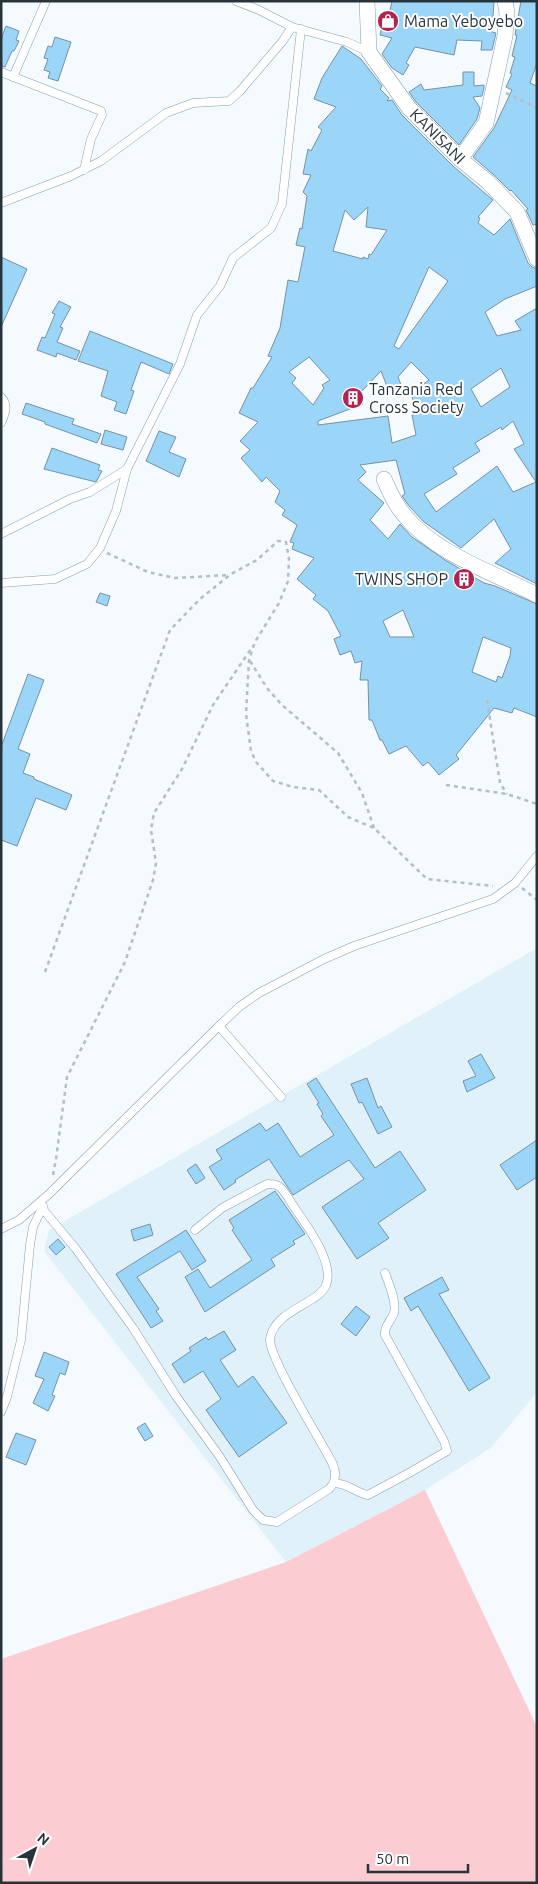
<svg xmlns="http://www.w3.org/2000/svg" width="538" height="1884" font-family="Ubuntu,sans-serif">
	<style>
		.built { fill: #e1f1fa }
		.green { fill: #fbcdd3 }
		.building { fill: #9bd6f9; stroke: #7592a3; fill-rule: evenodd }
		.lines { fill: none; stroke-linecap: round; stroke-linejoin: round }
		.service-casing { stroke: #82a0b1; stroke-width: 9 }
		.minor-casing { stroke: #82a0b1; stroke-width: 16 }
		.path { stroke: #b6bec3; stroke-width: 2.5; stroke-dasharray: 4 4; stroke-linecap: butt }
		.service { stroke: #fff; stroke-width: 8 }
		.minor { stroke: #fff; stroke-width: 15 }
		.labels { text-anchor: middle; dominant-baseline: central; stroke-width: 4; stroke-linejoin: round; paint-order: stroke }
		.poi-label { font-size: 16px; fill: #28343b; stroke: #fff; text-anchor: start }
		.street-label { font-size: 16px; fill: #28343b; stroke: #fff }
	</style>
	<rect width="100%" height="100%" fill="#f4fafe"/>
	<!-- built -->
	<polygon class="built" points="537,948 537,1392 491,1448 425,1490 286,1562 44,1251 49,1230"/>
	<!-- green -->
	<polygon class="green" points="425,1490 537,1727 537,1883 1,1883 1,1659 286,1562"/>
	<!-- building -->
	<g class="building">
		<polygon points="392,1 494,1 492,32 496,33 492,50 481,50 482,41 457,40 454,55 415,47 406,63 409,65 403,75 392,68 382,54 392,38 380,35 385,14 389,15"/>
		<polygon points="521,1 537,1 537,63 530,83 537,86 537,224 533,225 526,210 528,209 511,190 510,191 494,175 473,157 494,128 512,90 506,87 512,74 510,73 515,57 512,56 517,35 515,35"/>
		<polygon points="6,26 19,31 16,40 19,41 14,51 12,51 5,67 1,66 1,39"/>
		<polygon points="55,37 71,42 58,81 48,78 50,72 44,70 48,59 44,58 48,46 52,47"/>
		<path d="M342,46L361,59L382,86L380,89L389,98L387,101L392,100L402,115L453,166L493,200L478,217L480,218L478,223L494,235L510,219L528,263L532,267L537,269V286L505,299L485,312L497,336L521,330L515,321L537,308V584L495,563L511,549L494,519L461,548L424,522L409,506L402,496L405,494L396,460L360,465L366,472L358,480L384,503L370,520L388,539L400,524L412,537L445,560L484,583L495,586L537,604V717L514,708L512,713L494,708L456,755L459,759L439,775L428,762L423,766L406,746L389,754L382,740H380L372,720H369L368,680H360L362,661L355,663L351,651L340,655L334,639L341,636L328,611L313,599L316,595L297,579L314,558L292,549L294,543L290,542L297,525L282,515L285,510L275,502L280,491L266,477L262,482L241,458L250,450L240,441L258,422L239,413L251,388H253L272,357L268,356L280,328L288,280L298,282L305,247L296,245L300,228L302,229L307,196L303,192L311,175L303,174L308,149L311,151L322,130L318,127L336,107L314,99L322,78ZM368,207L366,227L387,230L371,255L369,254L368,259L363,257V259L333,251L345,210L354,220ZM429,267L448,281L399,349L394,346ZM309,357L330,380L322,385L324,388L313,405L292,383L296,378L289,372ZM411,362L429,380L411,393L417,414L412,415L416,435L392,443L388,416L318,425V421L363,404L361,401L363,400L360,393L381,371L390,394L403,390L398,377ZM501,368L510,387L481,407L471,389ZM513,421L524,444L514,449L536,482L513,492L497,466L436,512L424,494L457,474L453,468L480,451L475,443L501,427L502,430ZM403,610L414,637H390L383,621ZM483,637L511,648L510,656L502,678L498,676L496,682L472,672Z"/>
		<polygon points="463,72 474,72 474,86 484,85 484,88 482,96 473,97 480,108 477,119 459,145 416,102 409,92 421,84 424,90 463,85"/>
		<polygon points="1,257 27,269 1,327"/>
		<polygon points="59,301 71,307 60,327 63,328 57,342 80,351 76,360 57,353 56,357 37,350 42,337 45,338 55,314 52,313"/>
		<polygon points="90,331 173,364 169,374 141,362 131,390 134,391 126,414 114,410 117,402 101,396 108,371 78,361"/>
		<polygon points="26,403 74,419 72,424 101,434 97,443 45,424 45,422 22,414"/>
		<polygon points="105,430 127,437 123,450 101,444"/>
		<polygon points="159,431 176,437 169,452 186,459 179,477 146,461"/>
		<polygon points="52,448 100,465 98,470 102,471 96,482 44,469"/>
		<polygon points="100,593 110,596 107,606 96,602"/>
		<polygon points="28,674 44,680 18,749 30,754 23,773 34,777 34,779 72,795 66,810 36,798 17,846 1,840 1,747"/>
		<polygon points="481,1054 495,1078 467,1092 463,1081 476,1076 468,1061"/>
		<polygon points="316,1078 375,1168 400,1151 426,1190 378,1223 389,1238 357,1259 322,1207 364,1179 349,1160 293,1195 269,1159 235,1180 236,1182 224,1190 209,1167 222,1159 216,1150 260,1123 266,1131 278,1123 300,1157 334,1135 321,1116 323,1114 317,1104 319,1103 307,1084"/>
		<polygon points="367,1078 378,1108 381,1106 392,1127 378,1134 362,1102 359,1103 351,1084"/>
		<polygon points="537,1140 537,1177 517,1190 500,1165"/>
		<polygon points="196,1164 205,1178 196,1184 187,1170"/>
		<polygon points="275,1191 305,1234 293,1241 295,1244 271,1259 275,1266 205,1312 185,1277 198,1269 210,1288 252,1260 232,1230 234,1228 229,1220"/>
		<polygon points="150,1224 153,1235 134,1241 131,1230"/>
		<polygon points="186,1230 206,1261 192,1270 180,1251 137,1277 159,1309 156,1311 163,1321 151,1328 116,1274"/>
		<polygon points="58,1239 65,1247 56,1255 49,1247"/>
		<polygon points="442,1277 449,1290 439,1294 490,1378 469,1391 418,1306 411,1311 404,1298"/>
		<polygon points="356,1306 370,1317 356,1336 341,1324"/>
		<polygon points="224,1331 236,1350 220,1360 238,1387 253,1376 287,1423 239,1457 206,1410 221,1399 203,1371 184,1383 172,1364 191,1351 189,1348 206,1337 208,1340"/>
		<polygon points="44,1352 69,1362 65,1375 60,1373 52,1395 55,1396 48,1411 33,1403 44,1379 35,1376"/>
		<polygon points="145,1423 153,1436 145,1441 137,1428"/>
		<polygon points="16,1433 36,1440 26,1465 6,1457"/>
	</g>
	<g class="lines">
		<!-- service casing -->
		<g class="service-casing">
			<g id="service">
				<polyline points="236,1 259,10 292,27 347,42 369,52"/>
				<polyline points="1,72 101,111 102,115 91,139 84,170"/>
				<polyline points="13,77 46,1"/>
				<polyline points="1,203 71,176 101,161 166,113 193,103 229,101 240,91 282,42 292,27"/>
				<path d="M1,397C9,405 5,414 1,423"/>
				<polyline points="1,534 70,499 90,492 127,469"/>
				<polyline points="1,583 55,579 87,564 100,548 116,511 127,469 180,364 197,315 220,286 233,258 271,228 282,204 301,29"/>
				<polyline points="219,1026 281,1097"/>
				<path d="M42,1208L76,1249L133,1328L176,1396L220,1457L253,1510L263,1520L277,1522L329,1489C333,1485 335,1481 335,1475C336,1466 328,1456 324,1448C313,1428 269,1357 270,1339C274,1310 319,1304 326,1285C335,1263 306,1224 294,1207C290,1201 286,1193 281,1188C277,1184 273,1184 267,1184L222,1208L195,1230"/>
				<polyline points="1,1229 19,1220 48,1195 219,1026 239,1007 259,993 324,959 354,946 493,899 515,883 537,856"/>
				<polyline points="1,1412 7,1397 21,1340 30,1245 33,1227 43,1206"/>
				<path d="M334,1483C350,1484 356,1493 368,1495L409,1473L447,1451L444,1441L385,1335C384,1326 391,1321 394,1313C397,1302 389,1284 385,1273"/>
			</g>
		</g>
		<!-- minor casing -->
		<g class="minor-casing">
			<g id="minor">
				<polyline points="367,1 369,52 409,108 460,159 488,182 517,212 537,259"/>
				<polyline points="460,159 486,123 505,36 507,13 505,1"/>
				<path d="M384,479C390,492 395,505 405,516C436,554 494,573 537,595"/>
			</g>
		</g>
		<!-- path -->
		<g class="path">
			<polyline points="506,93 537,108"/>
			<polyline points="107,553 148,572 175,578 229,575"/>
			<polyline points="250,661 267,688 282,705 338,753 362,793 374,828"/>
			<polyline points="487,700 500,783 507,794"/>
			<polyline points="446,785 507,794 537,804"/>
			<polyline points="522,888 537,900"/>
			<polyline points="45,972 170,630 200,599 231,574 257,560 278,541 286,542 289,559 288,581 279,603 255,642 249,660 246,714 251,751 256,762 273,781 293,787 319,790 348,817 374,828 427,879 493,886"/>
			<polyline points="53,1175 56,1159 67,1077 125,962 153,880 156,863 151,830 154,813 182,769 213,705 253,646"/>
		</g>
		<!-- service -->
		<use href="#service" class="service"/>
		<!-- minor -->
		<use href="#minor" class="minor"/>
	</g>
	<!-- icons -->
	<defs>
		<g id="shop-disc" transform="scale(1.125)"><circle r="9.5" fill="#b3234f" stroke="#fff"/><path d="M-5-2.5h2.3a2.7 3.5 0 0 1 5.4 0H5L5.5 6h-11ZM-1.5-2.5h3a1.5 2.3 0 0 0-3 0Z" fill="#fff"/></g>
		<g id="building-disc" transform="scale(1.125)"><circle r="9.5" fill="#b3234f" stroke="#fff"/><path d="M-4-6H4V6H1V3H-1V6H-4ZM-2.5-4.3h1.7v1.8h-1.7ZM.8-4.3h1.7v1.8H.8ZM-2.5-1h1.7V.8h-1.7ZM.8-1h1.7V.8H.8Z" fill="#fff"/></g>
	</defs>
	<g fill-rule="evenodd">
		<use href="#shop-disc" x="388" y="21"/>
		<use href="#building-disc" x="353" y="398"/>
		<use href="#building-disc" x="464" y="579"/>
	</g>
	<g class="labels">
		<!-- poi labels -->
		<g class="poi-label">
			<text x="404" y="21">Mama Yeboyebo</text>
			<text x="369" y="389">Tanzania Red<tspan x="369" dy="18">Cross Society</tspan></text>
			<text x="448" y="579" text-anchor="end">TWINS SHOP</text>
		</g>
		<!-- street labels -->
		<g class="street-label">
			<text transform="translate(438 136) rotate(45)">KANISANI</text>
		</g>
	</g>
	<!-- border -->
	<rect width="538" height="1884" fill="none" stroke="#28343b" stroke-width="5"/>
	<!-- north arrow -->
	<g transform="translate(35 1849) rotate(40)" stroke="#ffffff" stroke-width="4" paint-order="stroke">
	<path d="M0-4L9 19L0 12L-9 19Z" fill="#28343b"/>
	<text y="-8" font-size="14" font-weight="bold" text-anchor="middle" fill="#28343b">N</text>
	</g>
	<!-- scale -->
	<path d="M368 1864v8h100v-8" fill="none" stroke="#28343b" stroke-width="2.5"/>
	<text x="376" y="1864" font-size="15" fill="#28343b" stroke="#ffffff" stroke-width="4" paint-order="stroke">50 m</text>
</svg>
